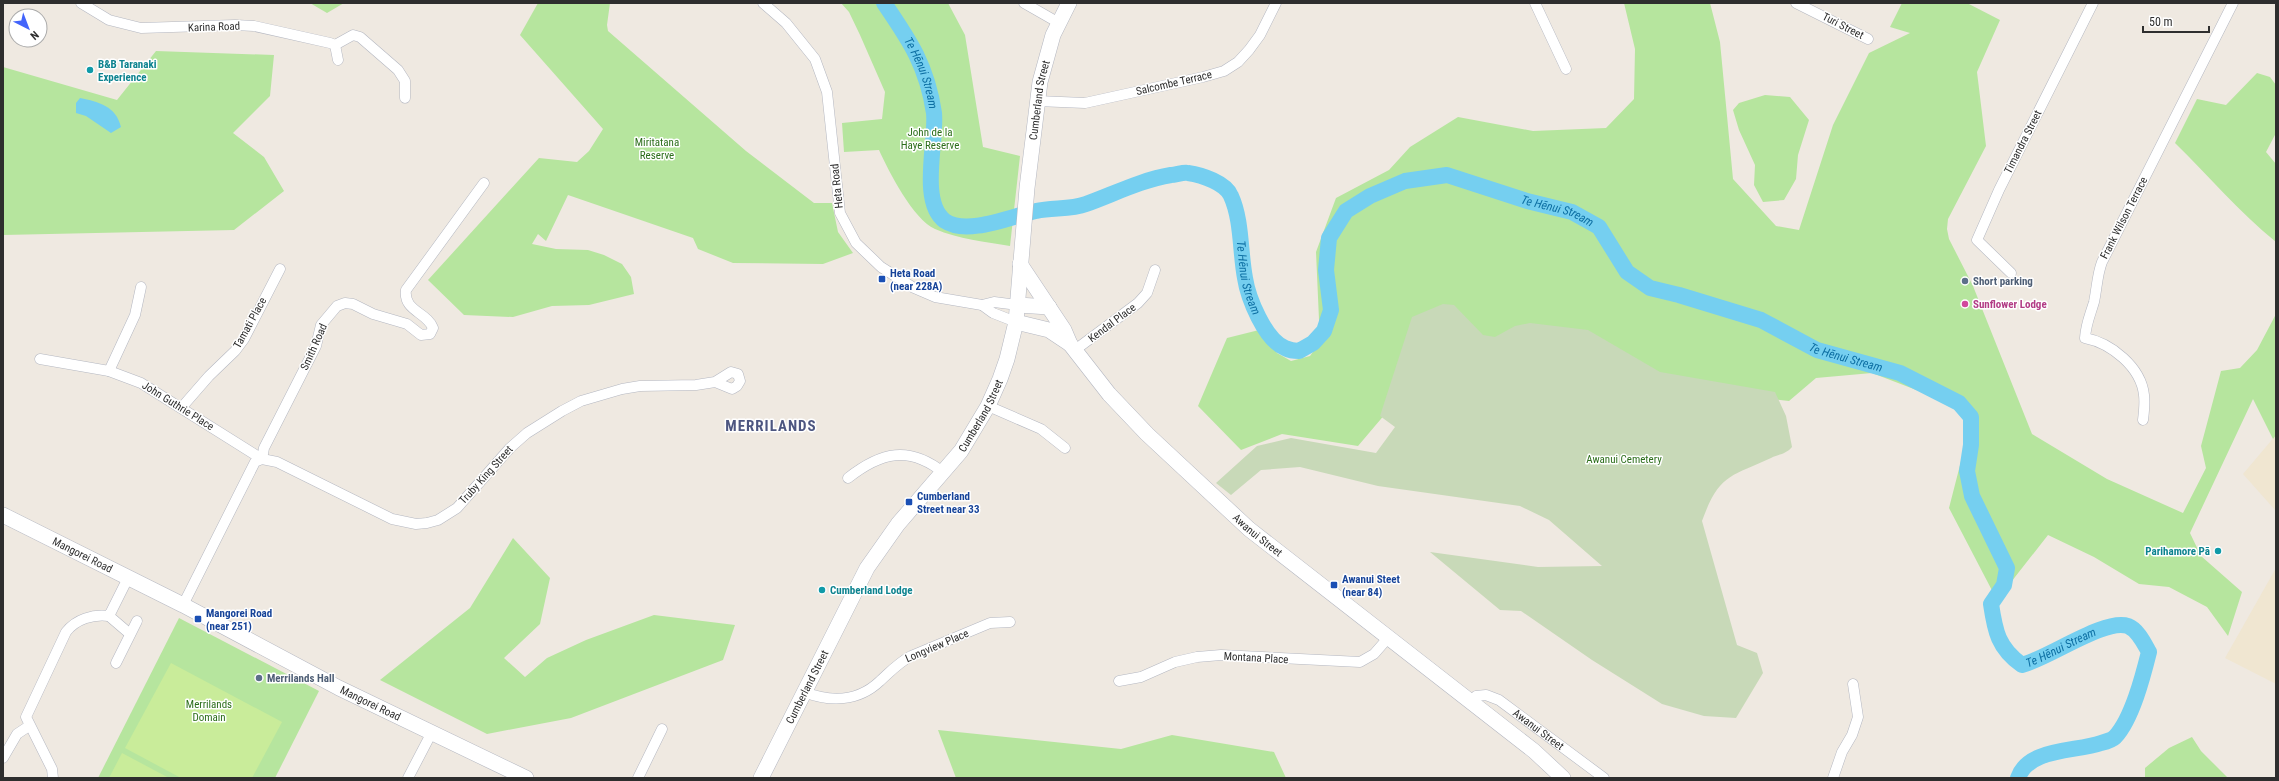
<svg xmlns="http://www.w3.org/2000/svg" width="2279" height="781" font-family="'Roboto Condensed',sans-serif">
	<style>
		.education { fill: #f0e6d1 }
		.green { fill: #b6e59e }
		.cemetery { fill: #c8d9b8 }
		.pitch { fill: #c9ec9a }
		.water { fill: #75cff0 }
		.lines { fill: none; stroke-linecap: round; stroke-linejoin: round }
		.river { stroke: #75cff0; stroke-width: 16 }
		.street-casing { stroke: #b4b7c1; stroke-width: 11 }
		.secondary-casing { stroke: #b4b7c1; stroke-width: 16 }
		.street { stroke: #fff; stroke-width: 10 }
		.secondary { stroke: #fff; stroke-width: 15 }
		.culture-dot { fill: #0f9aa8; stroke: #fff; stroke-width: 1.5 }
		.transit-dot { fill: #1a4fb4; stroke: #fff; stroke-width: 1.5 }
		.service-dot { fill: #5c6f8a; stroke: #fff; stroke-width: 1.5 }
		.hotel-dot { fill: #d1479c; stroke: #fff; stroke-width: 1.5 }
		.labels { text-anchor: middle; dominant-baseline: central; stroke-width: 3; stroke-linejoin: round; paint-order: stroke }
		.street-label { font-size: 11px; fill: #2e2e2e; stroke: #fff }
		.culture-label { font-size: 11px; font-weight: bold; fill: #0d838f; stroke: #fff; text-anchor: start }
		.park-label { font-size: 11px; fill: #2c6e1b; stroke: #fff }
		.transit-label { font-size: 11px; font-weight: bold; fill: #164399; stroke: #fff; text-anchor: start }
		.service-label { font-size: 11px; font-weight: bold; fill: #4e5e75; stroke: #fff; text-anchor: start }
		.hotel-label { font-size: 11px; font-weight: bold; fill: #b23c85; stroke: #fff; text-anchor: start }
		.water-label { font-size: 12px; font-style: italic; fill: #0d6fa3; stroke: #fff }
		.district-label { font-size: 15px; font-weight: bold; letter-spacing: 1px; fill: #4d5680; stroke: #fff }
	</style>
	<rect width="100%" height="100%" fill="#efe9e1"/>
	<!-- education -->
	<g class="education">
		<polygon points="2276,435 2276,511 2243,474"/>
		<polygon points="2276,568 2276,684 2225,658"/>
	</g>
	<!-- green -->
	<g class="green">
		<polygon points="310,3 344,3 327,13"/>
		<polygon points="538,3 610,3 607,25 608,31 746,151 814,203 832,203 838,232 853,253 823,264 733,263 698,249 693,238 568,195 546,241 538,234 532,244 556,249 588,250 604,255 622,264 631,277 634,294 589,305 552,306 513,317 464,315 428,280 539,158 577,162 589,151 603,129 520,35"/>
		<path d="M841,3H948L965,35L983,147L1020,156L1010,246C986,242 958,239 935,229C913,219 889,172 879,150L844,152L842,123L882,119L885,92L860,35L849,12Z"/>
		<polygon points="1624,3 1710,3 1720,42 1733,179 1776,226 1799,230 1833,125 1869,53 1910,33 1890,27 1902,3 1967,3 2000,20 1977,72 1986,146 1948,219 1947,229 1949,239 1973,286 2032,434 2107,479 2183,513 2206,468 2201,446 2221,371 2240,368 2257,350 2276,314 2276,435 2273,439 2253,399 2190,533 2201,556 2242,592 2228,636 2207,607 2169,587 2139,584 2094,557 2048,535 1997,600 1949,508 1968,434 1965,419 1945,401 1872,373 1816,378 1789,401 1686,390 1397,400 1358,446 1282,434 1241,450 1198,406 1227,338 1263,329 1277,353 1291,361 1310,356 1320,342 1316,252 1336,198 1389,170 1410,147 1458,117 1533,131 1606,128 1634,99 1635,49"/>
		<polygon points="156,51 274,55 270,96 233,133 264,157 284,191 234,230 3,235 3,67 117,100"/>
		<path d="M2257,73L2270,77L2276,85V133L2266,152L2276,164V242C2239,212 2209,176 2175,143L2197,99L2226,105Z"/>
		<polygon points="1765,95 1790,97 1809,120 1798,155 1796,179 1784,200 1763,202 1754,185 1755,165 1739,130 1733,110 1739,103"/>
		<polygon points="513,538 550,578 540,624 504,658 525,677 547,658 586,640 654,615 735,625 723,660 571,718 487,734 380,680 470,608"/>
		<polygon points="179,618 319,691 275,778 98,778"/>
		<polygon points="938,730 1121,749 1172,735 1274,752 1286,778 956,778"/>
		<polygon points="2192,737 2201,751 2228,778 2145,778 2145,768 2169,748"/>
	</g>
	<!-- cemetery -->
	<path class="cemetery" d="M1443,304L1454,305L1483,335L1495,337L1515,326L1530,323L1588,330L1660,372L1775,392L1786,416L1792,447C1786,454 1780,454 1771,458C1730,477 1719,474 1702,521L1737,645L1757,653L1763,673L1736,718L1704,716L1662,704L1592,660L1521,611L1500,610L1430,552L1538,567L1602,566L1549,520L1520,506L1378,486L1300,467L1261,470L1231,495L1216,483L1257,446L1291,438L1376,453L1395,427L1380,416L1412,317Z"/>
	<!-- pitch -->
	<g class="pitch">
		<polygon points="171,663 282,722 252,778 181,778 125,748"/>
		<polygon points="122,753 169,778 109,778"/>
	</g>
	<!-- water -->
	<path class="water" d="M80,98C99,102 116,106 121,127L111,133L86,116L76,113V103Z"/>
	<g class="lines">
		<!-- river -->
		<path class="river" id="s1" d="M884,3C910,41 927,66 934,113C937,140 919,202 945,221C967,236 1012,216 1036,211C1052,207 1070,210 1086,204C1114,194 1141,180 1171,175C1176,175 1183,172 1188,173C1202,175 1226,183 1231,196C1242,220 1240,252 1245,278C1248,298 1265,340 1285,348C1289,350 1294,351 1299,351L1313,343L1324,331L1331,310L1326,270L1329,238L1346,211L1370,196L1405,181L1447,175L1527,201L1572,212L1599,227L1627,272L1650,288L1679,295L1761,320L1817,350L1900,373L1959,403L1971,417V445L1967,471L1972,496L2007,568L2004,585L1991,604C1995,631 1998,648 2022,665C2049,658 2105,618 2128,626C2138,630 2144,643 2149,652C2143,676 2132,719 2115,737C2112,740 2105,742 2101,743C2075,752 2028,748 2018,778"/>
		<!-- street casing -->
		<g class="street-casing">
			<g id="street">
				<polyline points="81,3 109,20 141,28 235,25 254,26 330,43 335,45 338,60"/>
				<polyline points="763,3 786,23 815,59 827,92 840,213 856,243 881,267 914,288 935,297 982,305 994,302 1018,305"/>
				<polyline points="1024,3 1059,23"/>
				<polyline points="1535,3 1566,69"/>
				<polyline points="1796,3 1868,39"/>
				<polyline points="335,45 353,35 360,37 398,70 405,81 405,98"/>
				<polyline points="1037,101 1085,103 1203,77 1224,71 1238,62 1249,50 1260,35 1276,3"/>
				<polyline points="2011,273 1977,240 1999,190 2093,3"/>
				<polyline points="982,305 993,313 1016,322"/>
				<polyline points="1075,350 1138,303 1147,293 1155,270"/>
				<polyline points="40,359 109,371 141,383 262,459 277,462 392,519 416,524 427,523 438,520 457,508 510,448 527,433 562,411 581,401 622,389 640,386 696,385 715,382 731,372 738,374 740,381 737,386 732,389 715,382"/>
				<polyline points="109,371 135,315 141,287"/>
				<polyline points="988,406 1041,429 1065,448"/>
				<polyline points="182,407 209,376 235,351 244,339 280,269"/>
				<path d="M2143,420C2144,412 2145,403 2144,395C2141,367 2111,343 2085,338C2086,323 2090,316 2094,302C2097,288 2097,275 2102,262L2233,3"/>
				<path d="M848,478C881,452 909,445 944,473"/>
				<path d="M183,605L255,462L262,459L264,448L316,346L321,325L337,306L345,303L353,304L373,314L407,324L421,335L430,334L433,328C427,312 403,311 406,290L484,183"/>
				<polyline points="109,616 130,634"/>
				<polyline points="116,663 137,621"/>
				<polyline points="1119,681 1141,677 1175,662 1197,657 1221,655 1360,662 1374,654 1388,638"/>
				<path d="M804,692C830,702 858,702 880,681C890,672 898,663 911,656L990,623L1010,622"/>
				<path id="s2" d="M1470,701L1476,696L1486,695L1499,700L1604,778"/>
				<polyline points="3,758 17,734 29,726"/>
				<path d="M53,778L52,769L26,717L66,632C76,619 93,614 109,616L128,578"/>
				<polyline points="408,778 432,732"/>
				<polyline points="638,778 662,729"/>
				<polyline points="1833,778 1842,752 1852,735 1858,717 1853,684"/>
			</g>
		</g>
		<!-- secondary casing -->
		<g class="secondary-casing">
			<g id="secondary">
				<path id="s3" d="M1020,264L1064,330L1070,344L1109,394L1147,434L1249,529L1534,751L1563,778"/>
				<polyline points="1018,305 1049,307"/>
				<polyline points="1016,322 1049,330 1070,344"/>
				<path id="s4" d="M3,515L183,605L339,688L526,778"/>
				<path id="s5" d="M761,778L867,568L898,524L961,451L988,406L1000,379L1007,359L1016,322L1027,188L1040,82L1053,35L1069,3"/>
			</g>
		</g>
		<!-- street -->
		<use href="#street" class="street"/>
		<!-- secondary -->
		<use href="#secondary" class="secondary"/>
	</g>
	<!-- markers -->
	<g class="culture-dot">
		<circle cx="90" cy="70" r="4"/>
		<circle cx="2218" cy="551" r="4"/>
		<circle cx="822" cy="590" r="4"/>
	</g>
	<g class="transit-dot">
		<rect x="878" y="275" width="8" height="8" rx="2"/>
		<rect x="905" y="498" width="8" height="8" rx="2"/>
		<rect x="1330" y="581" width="8" height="8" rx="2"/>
		<rect x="194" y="615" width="8" height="8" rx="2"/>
	</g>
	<g class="service-dot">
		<circle cx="1965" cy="281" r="4"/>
		<circle cx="259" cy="678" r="4"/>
	</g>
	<circle class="hotel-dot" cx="1965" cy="304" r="4"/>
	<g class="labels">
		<!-- street labels -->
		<g class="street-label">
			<text transform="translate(1843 26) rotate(27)">Turi Street</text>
			<text transform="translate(214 27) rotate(-2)">Karina Road</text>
			<text transform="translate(1174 83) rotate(-13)">Salcombe Terrace</text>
			<text stroke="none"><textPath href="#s5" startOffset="750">Cumberland Street</textPath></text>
			<text transform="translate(2023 142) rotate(-63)">Timandra Street</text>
			<text transform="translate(837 186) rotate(-96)">Heta Road</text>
			<text transform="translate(2124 218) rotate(-63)">Frank Wilson Terrace</text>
			<text transform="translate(250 323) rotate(-61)">Tamati Place</text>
			<text transform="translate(1112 323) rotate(-37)">Kendal Place</text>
			<text transform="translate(314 347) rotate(-66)">Smith Road</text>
			<text transform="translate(178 406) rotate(32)">John Guthrie Place</text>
			<text stroke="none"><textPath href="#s5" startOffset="426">Cumberland Street</textPath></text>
			<text transform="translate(486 475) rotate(-48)">Truby King Street</text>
			<text stroke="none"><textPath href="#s3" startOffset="363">Awanui Street</textPath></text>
			<text stroke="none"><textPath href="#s4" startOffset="89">Mangorei Road</textPath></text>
			<text transform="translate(937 646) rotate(-23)">Longview Place</text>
			<text transform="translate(1256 658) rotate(3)">Montana Place</text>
			<text stroke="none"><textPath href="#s5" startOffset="102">Cumberland Street</textPath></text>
			<text stroke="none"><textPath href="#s4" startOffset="413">Mangorei Road</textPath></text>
			<text stroke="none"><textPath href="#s2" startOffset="81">Awanui Street</textPath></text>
		</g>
		<!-- culture labels -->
		<g class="culture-label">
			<text x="98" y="64">B&amp;B Taranaki<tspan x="98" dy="13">Experience</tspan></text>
			<text x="2210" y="551" text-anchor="end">Parihamore Pā</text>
			<text x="830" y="590">Cumberland Lodge</text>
		</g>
		<!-- park labels -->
		<g class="park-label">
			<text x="930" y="132">John de la<tspan x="930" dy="13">Haye Reserve</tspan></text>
			<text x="657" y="142">Miritatana<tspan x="657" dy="13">Reserve</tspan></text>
			<text x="1624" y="459">Awanui Cemetery</text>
			<text x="209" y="704">Merrilands<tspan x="209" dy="13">Domain</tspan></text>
		</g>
		<!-- transit labels -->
		<g class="transit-label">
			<text x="890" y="273">Heta Road<tspan x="890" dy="13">(near 228A)</tspan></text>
			<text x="917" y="496">Cumberland<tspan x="917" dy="13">Street near 33</tspan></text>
			<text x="1342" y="579">Awanui Steet<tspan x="1342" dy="13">(near 84)</tspan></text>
			<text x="206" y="613">Mangorei Road<tspan x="206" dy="13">(near 251)</tspan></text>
		</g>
		<!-- service labels -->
		<g class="service-label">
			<text x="1973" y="281">Short parking</text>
			<text x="267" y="678">Merrilands Hall</text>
		</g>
		<!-- hotel labels -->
		<g class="hotel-label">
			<text x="1973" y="304">Sunflower Lodge</text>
		</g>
		<!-- water labels -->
		<g class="water-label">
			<text stroke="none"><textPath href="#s1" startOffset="80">Te Hēnui Stream</textPath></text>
			<text stroke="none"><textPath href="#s1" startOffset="1101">Te Hēnui Stream</textPath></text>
			<text stroke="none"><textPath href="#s1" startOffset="620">Te Hēnui Stream</textPath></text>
			<text stroke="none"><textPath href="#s1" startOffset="1436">Te Hēnui Stream</textPath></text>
			<text stroke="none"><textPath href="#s1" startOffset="1891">Te Hēnui Stream</textPath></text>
		</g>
		<!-- district labels -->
		<g class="district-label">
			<text x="771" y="426">MERRILANDS</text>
		</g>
	</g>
	<!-- border -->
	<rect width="2279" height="781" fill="none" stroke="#2e2e2e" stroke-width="8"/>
	<!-- north arrow -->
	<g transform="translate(28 28) rotate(138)"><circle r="19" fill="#ffffff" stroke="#ababab"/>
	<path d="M0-3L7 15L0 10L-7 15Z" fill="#4264fb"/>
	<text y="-6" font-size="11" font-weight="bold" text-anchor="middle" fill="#2e2e2e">N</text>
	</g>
	<!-- scale -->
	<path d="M2143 26v6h66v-6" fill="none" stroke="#2e2e2e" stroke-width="2"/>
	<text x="2149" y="26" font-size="12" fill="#2e2e2e" stroke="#ffffff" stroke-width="3" paint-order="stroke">50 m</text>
</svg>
